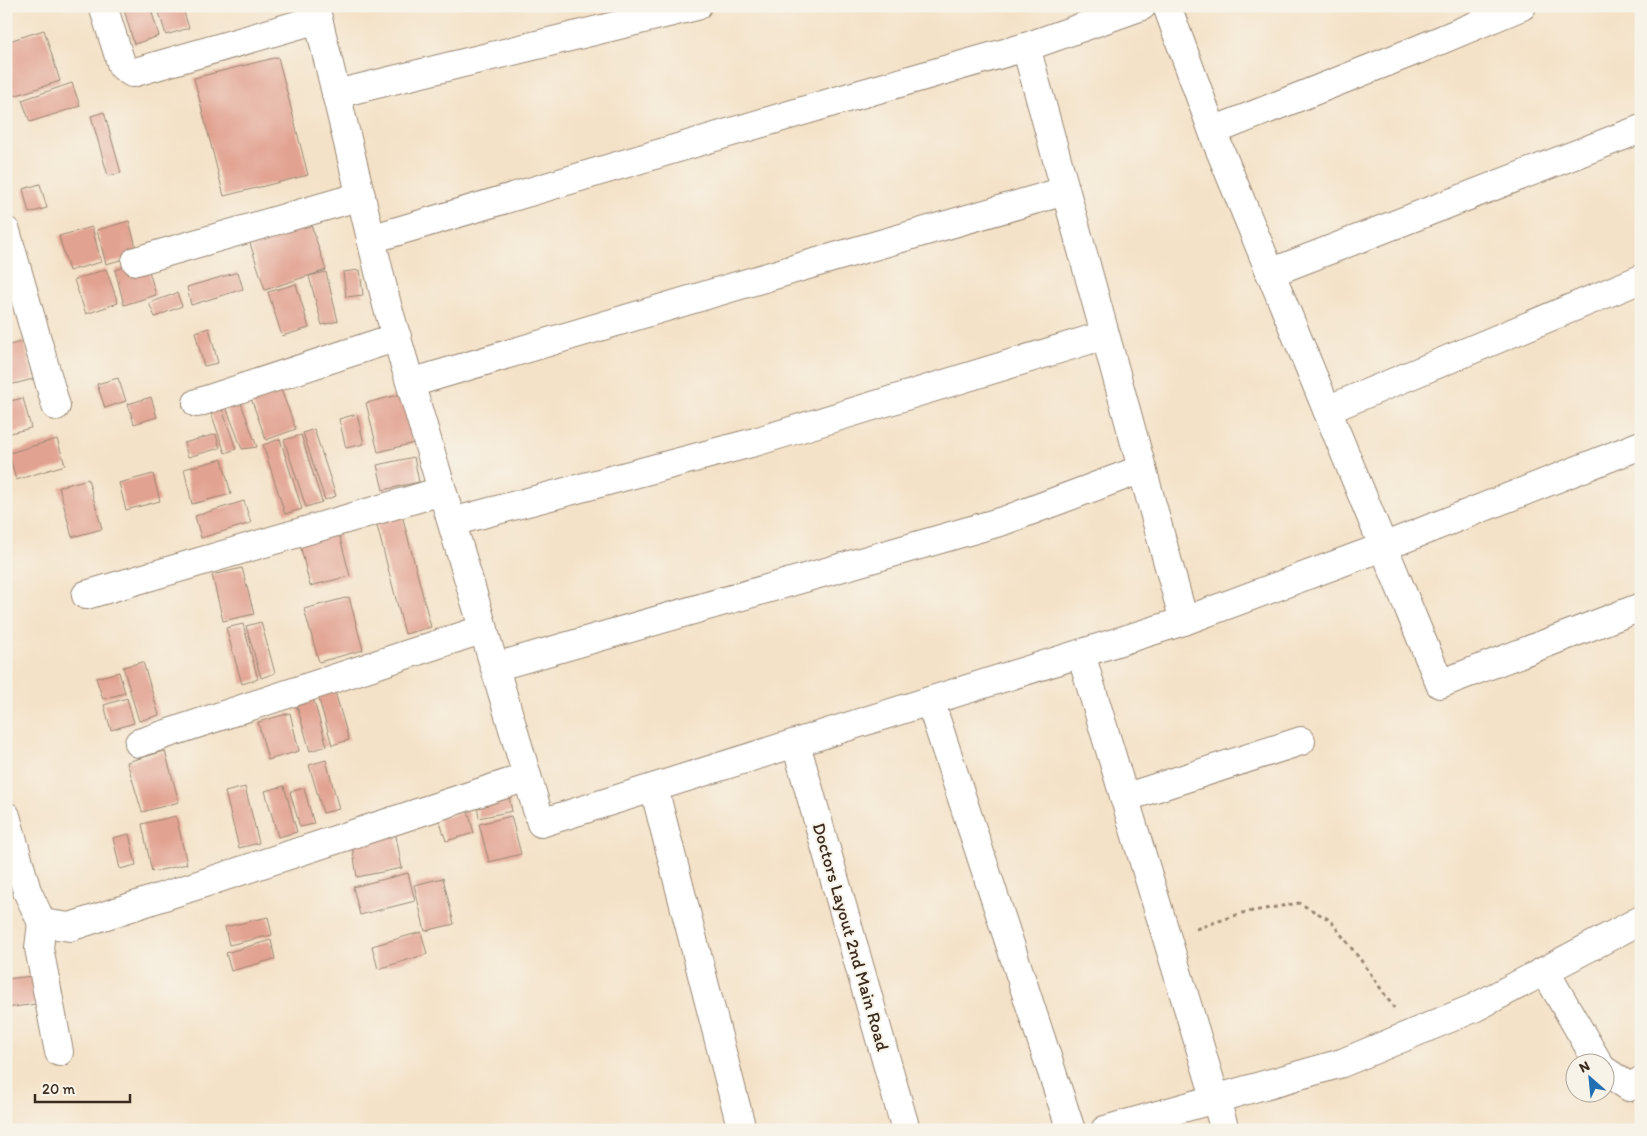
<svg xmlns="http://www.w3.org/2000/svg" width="1647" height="1136" font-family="Itim,sans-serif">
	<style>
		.building { fill: #e2a291 }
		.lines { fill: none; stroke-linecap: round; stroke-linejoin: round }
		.minor-casing { stroke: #988673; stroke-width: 30 }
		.path { stroke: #988673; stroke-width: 3; stroke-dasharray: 4 4; stroke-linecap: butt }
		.minor { stroke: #fff; stroke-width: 28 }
		.labels { text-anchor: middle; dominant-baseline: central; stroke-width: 4; stroke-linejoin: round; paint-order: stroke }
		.street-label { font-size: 18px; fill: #3b2a1e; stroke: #f7f3e8 }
	</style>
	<rect width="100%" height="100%" fill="#f7f3e8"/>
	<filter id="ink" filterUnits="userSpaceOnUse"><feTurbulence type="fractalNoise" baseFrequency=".02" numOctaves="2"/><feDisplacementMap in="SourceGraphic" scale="10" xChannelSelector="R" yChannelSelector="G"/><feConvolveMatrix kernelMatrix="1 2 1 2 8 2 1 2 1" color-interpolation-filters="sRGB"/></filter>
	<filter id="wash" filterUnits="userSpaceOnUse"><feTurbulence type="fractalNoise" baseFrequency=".0096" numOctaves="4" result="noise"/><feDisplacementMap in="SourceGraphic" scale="20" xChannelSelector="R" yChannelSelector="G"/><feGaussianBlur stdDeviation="1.12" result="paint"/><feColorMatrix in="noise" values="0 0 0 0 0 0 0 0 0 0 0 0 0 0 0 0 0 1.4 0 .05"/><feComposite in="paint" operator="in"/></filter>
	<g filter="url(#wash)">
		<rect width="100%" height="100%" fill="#f4e2c8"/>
		<g id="blocks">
			<!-- building -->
			<g class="building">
				<polygon points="123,6 150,6 159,36 134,44"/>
				<polygon points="157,6 182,6 189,28 166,35"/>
				<polygon points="44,30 60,81 14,96 6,72 6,42"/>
				<polygon points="278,57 308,175 224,196 194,78"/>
				<polygon points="72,83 80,106 30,122 22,100"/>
				<polygon points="104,112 121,173 108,176 91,116"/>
				<polygon points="40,184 47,208 29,213 23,189"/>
				<polygon points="129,221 138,255 106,264 97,230"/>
				<polygon points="310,221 326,270 265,290 249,240"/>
				<polygon points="92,227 101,262 69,271 59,236"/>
				<polygon points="146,261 156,295 124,305 115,270"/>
				<polygon points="106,269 118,303 86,314 74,280"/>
				<polygon points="360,270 363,295 346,297 343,272"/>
				<polygon points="238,272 243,289 191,305 187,287"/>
				<polygon points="326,272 338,321 322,325 309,276"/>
				<polygon points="296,284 309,328 282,336 268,292"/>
				<polygon points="177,293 182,306 155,317 149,303"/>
				<polygon points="209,328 218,363 204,366 195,332"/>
				<polygon points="24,341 33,379 6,386 6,346"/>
				<polygon points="118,378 126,401 105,408 97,384"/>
				<polygon points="278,382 296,429 266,440 249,393"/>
				<polygon points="402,394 414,443 378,452 366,403"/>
				<polygon points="151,397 157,417 134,424 128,404"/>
				<polygon points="23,398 31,428 6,434 6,402"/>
				<polygon points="239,398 257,447 242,449 225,404"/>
				<polygon points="221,406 236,449 225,453 210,410"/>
				<polygon points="357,414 364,444 346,448 339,419"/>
				<polygon points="314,429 336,496 325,500 303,433"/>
				<polygon points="216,434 220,448 188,457 184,443"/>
				<polygon points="301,435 322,502 306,507 284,440"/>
				<polygon points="57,439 65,465 16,480 9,453"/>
				<polygon points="280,439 302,509 285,514 263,445"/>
				<polygon points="414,457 419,482 383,490 377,465"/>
				<polygon points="222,459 231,494 192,504 184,469"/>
				<polygon points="153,474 160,501 126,510 119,483"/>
				<polygon points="88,479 102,529 72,537 59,487"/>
				<polygon points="244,501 251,523 201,538 195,516"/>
				<polygon points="401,511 431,627 405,634 375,518"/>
				<polygon points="338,530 350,576 310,586 299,540"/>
				<polygon points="242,568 254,614 223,621 212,575"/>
				<polygon points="349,597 363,650 319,662 304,609"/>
				<polygon points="261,622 275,673 261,678 246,626"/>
				<polygon points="243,624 258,679 242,684 226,628"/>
				<polygon points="143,662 159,715 139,721 123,667"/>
				<polygon points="119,672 125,693 103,699 96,678"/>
				<polygon points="335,692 349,740 332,745 318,696"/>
				<polygon points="127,698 134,723 111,730 104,705"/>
				<polygon points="313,698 327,746 310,751 296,703"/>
				<polygon points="290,713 299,751 268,760 258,722"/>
				<polygon points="165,751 179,802 142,812 127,762"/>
				<polygon points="326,760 339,809 323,813 309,765"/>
				<polygon points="284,786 297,832 278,837 265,791"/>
				<polygon points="245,787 259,843 239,848 225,792"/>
				<polygon points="304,788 314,824 300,827 290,792"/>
				<polygon points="507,788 512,811 479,818 476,798"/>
				<polygon points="468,811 474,833 446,841 439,819"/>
				<polygon points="176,816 187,864 152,872 142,824"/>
				<polygon points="511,816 521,854 489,862 479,824"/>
				<polygon points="394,826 402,868 357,877 351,839"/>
				<polygon points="129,834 136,865 120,869 113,838"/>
				<polygon points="408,873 415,901 360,915 353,887"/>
				<polygon points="443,878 454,924 425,931 414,885"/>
				<polygon points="268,917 272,935 229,945 225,927"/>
				<polygon points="421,932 427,954 378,969 372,946"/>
				<polygon points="271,940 275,959 231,971 226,953"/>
				<polygon points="32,976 36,1004 6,1008 6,979"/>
			</g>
		</g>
	</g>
	<g filter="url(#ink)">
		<use href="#blocks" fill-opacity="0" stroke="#988673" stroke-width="1"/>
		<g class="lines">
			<!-- minor casing -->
			<g class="minor-casing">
				<g id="minor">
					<polyline points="103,6 122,66 132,73 318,19"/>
					<polyline points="315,6 387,305 541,823 1184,621 1383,547 1641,445"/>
					<polyline points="1167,6 1217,143 1440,684 1641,607"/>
					<polyline points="1026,47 1184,621"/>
					<polyline points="336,94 697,6"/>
					<polyline points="1213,131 1417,50 1522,6"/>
					<polyline points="6,231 56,406"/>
					<polyline points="371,239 843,99 1026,47 1142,6"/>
					<polyline points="136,261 361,196"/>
					<polyline points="1270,273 1641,129"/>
					<polyline points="411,383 811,264 1065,191"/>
					<polyline points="197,403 397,337"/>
					<polyline points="1327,410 1641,279"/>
					<polyline points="452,522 755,442 1105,335"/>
					<polyline points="86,595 442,491"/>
					<polyline points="1081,654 1225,1130"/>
					<polyline points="495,667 1003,521 1142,469"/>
					<polyline points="930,701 1071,1130"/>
					<polyline points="139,743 484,629"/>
					<polyline points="796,744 906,1130"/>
					<polyline points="654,788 742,1130"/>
					<polyline points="1124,798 1301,741"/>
					<polyline points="6,816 27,891 42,923 70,927 527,777"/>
					<polyline points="42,923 39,948 59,1052"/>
					<polyline points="1545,971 1599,1064"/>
					<polyline points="1604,1070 1629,1087 1641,1081"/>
					<polyline points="1105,1130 1342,1063 1474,1008 1641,920"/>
				</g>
			</g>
			<!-- path -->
			<polyline class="path" points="1196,929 1242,913 1299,903 1330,920 1366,967 1394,1008"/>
			<!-- minor -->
			<use href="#minor" class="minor"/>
		</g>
	</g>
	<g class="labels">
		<!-- street labels -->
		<g class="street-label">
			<text transform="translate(851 937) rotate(74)">Doctors Layout 2nd Main Road</text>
		</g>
	</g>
	<!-- margin -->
	<rect width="1647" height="1136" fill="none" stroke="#f7f3e8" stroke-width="25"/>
	<!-- north arrow -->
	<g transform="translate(1590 1078) rotate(333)"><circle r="24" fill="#f7f3e8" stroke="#aca397"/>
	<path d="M0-4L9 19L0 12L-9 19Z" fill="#1f6fb2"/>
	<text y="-8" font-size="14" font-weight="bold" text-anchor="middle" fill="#3b2a1e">N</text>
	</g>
	<!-- scale -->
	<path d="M35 1094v8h95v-8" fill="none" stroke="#3b2a1e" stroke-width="2.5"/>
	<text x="42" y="1094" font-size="15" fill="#3b2a1e" stroke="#f7f3e8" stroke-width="4" paint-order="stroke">20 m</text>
</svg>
